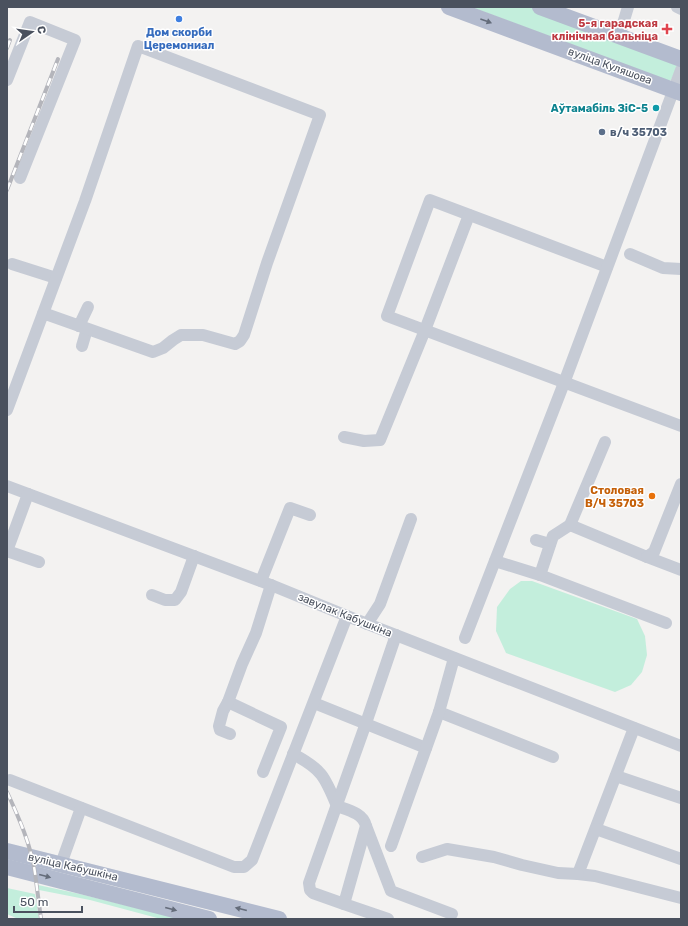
<svg xmlns="http://www.w3.org/2000/svg" width="688" height="926" font-family="Rubik,sans-serif">
	<style>
		.green { fill: #c3eedc }
		.lines { fill: none; stroke-linecap: round; stroke-linejoin: round }
		.minor { stroke: #c6cbd5; stroke-width: 12 }
		.major { stroke: #b3bbce; stroke-width: 16 }
		.rail-casing { stroke: #b4b5bb; stroke-width: 4 }
		.rail { stroke: #fff; stroke-width: 2.5; stroke-dasharray: 8; stroke-linecap: butt }
		.oneway { fill: #646c7a }
		.shop-dot { fill: #3f7fe0; stroke: #fff; stroke-width: 1.5 }
		.health-dot { fill: #e0444e; stroke: #fff; stroke-width: 1.5 }
		.culture-dot { fill: #0f9aa8; stroke: #fff; stroke-width: 1.5 }
		.service-dot { fill: #5c6f8a; stroke: #fff; stroke-width: 1.5 }
		.food-dot { fill: #e8710a; stroke: #fff; stroke-width: 1.5 }
		.labels { text-anchor: middle; dominant-baseline: central; stroke-width: 3; stroke-linejoin: round; paint-order: stroke }
		.health-label { font-size: 11px; font-weight: bold; fill: #be3a42; stroke: #fff; text-anchor: end }
		.shop-label { font-size: 11px; font-weight: bold; fill: #366cbe; stroke: #fff }
		.street-label { font-size: 11px; fill: #4a515e; stroke: #fff }
		.culture-label { font-size: 11px; font-weight: bold; fill: #0d838f; stroke: #fff; text-anchor: end }
		.service-label { font-size: 11px; font-weight: bold; fill: #4e5e75; stroke: #fff; text-anchor: start }
		.food-label { font-size: 11px; font-weight: bold; fill: #c56008; stroke: #fff; text-anchor: end }
	</style>
	<rect width="100%" height="100%" fill="#f3f2f1"/>
	<!-- green -->
	<g class="green">
		<polygon points="471,7 530,7 673,60 676,63 677,67 671,80 669,81"/>
		<polygon points="521,581 532,581 637,619 645,636 647,655 642,672 631,685 615,692 506,653 496,631 497,607 510,589"/>
		<polygon points="38,885 80,894 181,919 161,919 90,900 39,890"/>
		<polygon points="7,888 35,894 39,919 18,919 7,914"/>
	</g>
	<g class="lines">
		<!-- minor -->
		<g class="minor">
			<polyline points="677,7 681,9"/>
			<polyline points="619,37 628,7"/>
			<polyline points="7,80 30,22 75,40 20,178"/>
			<polyline points="630,254 663,268 681,269"/>
			<polyline points="12,264 56,278"/>
			<polyline points="607,267 430,200 387,316 681,426"/>
			<polyline points="79,326 88,307"/>
			<polyline points="82,346 87,329"/>
			<polyline points="7,410 85,201 138,46 320,115 267,263 244,335 240,341 235,344 203,335 181,335 173,340 163,348 153,352 43,313"/>
			<polyline points="344,437 364,441 380,440 425,330 469,215"/>
			<polyline points="7,486 271,585 347,616 681,746"/>
			<polyline points="28,494 7,551 39,562"/>
			<polyline points="570,525 647,557 654,552 681,484"/>
			<polyline points="536,540 550,544"/>
			<polyline points="647,557 681,570"/>
			<polyline points="495,561 540,575 666,623"/>
			<polyline points="540,575 553,536 570,525 605,442"/>
			<polyline points="261,581 290,508 310,515"/>
			<polyline points="152,595 165,600 175,600 181,592 194,556"/>
			<polyline points="367,624 380,604 411,519"/>
			<polyline points="465,638 564,383 681,70"/>
			<polyline points="228,702 281,727 263,772"/>
			<polyline points="314,703 426,748"/>
			<polyline points="439,712 553,757"/>
			<polyline points="634,728 578,874 595,876 681,898"/>
			<polyline points="230,734 220,730 219,726 223,711 228,702 242,664 256,633 271,585"/>
			<path d="M293,754C322,769 325,777 337,806C348,810 363,813 366,826L344,904L388,919"/>
			<polyline points="616,776 681,798"/>
			<polyline points="10,780 234,867 244,867 252,860 347,616"/>
			<polyline points="366,826 391,891 452,914"/>
			<polyline points="596,829 681,859"/>
			<polyline points="391,846 439,712 454,658"/>
			<polyline points="422,857 447,849 494,857 522,865 558,873 578,874"/>
			<polyline points="61,864 81,808"/>
			<polyline points="344,904 313,893 310,890 309,883 366,723 396,635"/>
		</g>
		<!-- major -->
		<g class="major">
			<polyline points="449,7 681,93"/>
			<polyline points="540,7 681,59"/>
			<polyline points="7,851 279,919"/>
			<polyline points="7,867 209,919"/>
		</g>
		<!-- rail casing -->
		<g class="rail-casing">
			<g id="rail">
				<polyline points="7,48 10,40"/>
				<polyline points="7,190 58,59"/>
				<path d="M7,792C19,818 31,845 35,873C37,888 39,904 41,919"/>
			</g>
		</g>
		<!-- rail -->
		<use href="#rail" class="rail"/>
	</g>
	<!-- one-way arrows -->
	<defs><path id="oneway-solid" d="M-6-.8H1V-3.2L6.5 0L1 3.2V.8H-6Z"/></defs>
	<g class="oneway">
		<use href="#oneway-solid" transform="translate(486 21) rotate(20)"/>
		<use href="#oneway-solid" transform="translate(45 876) rotate(15)"/>
		<use href="#oneway-solid" transform="translate(171 909) rotate(15)"/>
		<use href="#oneway-solid" transform="translate(241 909) rotate(-166)"/>
	</g>
	<!-- markers -->
	<circle class="shop-dot" cx="179" cy="19" r="4"/>
	<path class="health-dot" d="M665 23h4v4h4v4h-4v4h-4v-4h-4v-4h4z"/>
	<circle class="culture-dot" cx="656" cy="108" r="4"/>
	<circle class="service-dot" cx="602" cy="132" r="4"/>
	<circle class="food-dot" cx="652" cy="496" r="4"/>
	<g class="labels">
		<!-- health labels -->
		<g class="health-label">
			<text x="658" y="23">5-я гарадская<tspan x="658" dy="13">клінічная бальніца</tspan></text>
		</g>
		<!-- shop labels -->
		<g class="shop-label">
			<text x="179" y="32">Дом скорби<tspan x="179" dy="13">Церемониал</tspan></text>
		</g>
		<!-- street labels -->
		<g class="street-label">
			<text transform="translate(610 66) rotate(20)">вуліца Куляшова</text>
			<text transform="translate(345 615) rotate(22)">завулак Кабушкіна</text>
			<text transform="translate(73 867) rotate(13)">вуліца Кабушкіна</text>
		</g>
		<!-- culture labels -->
		<g class="culture-label">
			<text x="648" y="108">Аўтамабіль ЗіС-5</text>
		</g>
		<!-- service labels -->
		<g class="service-label">
			<text x="610" y="132">в/ч 35703</text>
		</g>
		<!-- food labels -->
		<g class="food-label">
			<text x="644" y="490">Столовая<tspan x="644" dy="13">В/Ч 35703</tspan></text>
		</g>
	</g>
	<!-- border -->
	<rect width="688" height="926" fill="none" stroke="#4a515e" stroke-width="16"/>
	<!-- north arrow -->
	<g transform="translate(32 32) rotate(77)" stroke="#ffffff" stroke-width="3" paint-order="stroke">
	<path d="M0-3L7 15L0 10L-7 15Z" fill="#4a515e"/>
	<text y="-6" font-size="11" font-weight="bold" text-anchor="middle" fill="#4a515e">С</text>
	</g>
	<!-- scale -->
	<path d="M14 906v6h68v-6" fill="none" stroke="#4a515e" stroke-width="2"/>
	<text x="20" y="906" font-size="12" fill="#4a515e" stroke="#ffffff" stroke-width="3" paint-order="stroke">50 m</text>
</svg>
